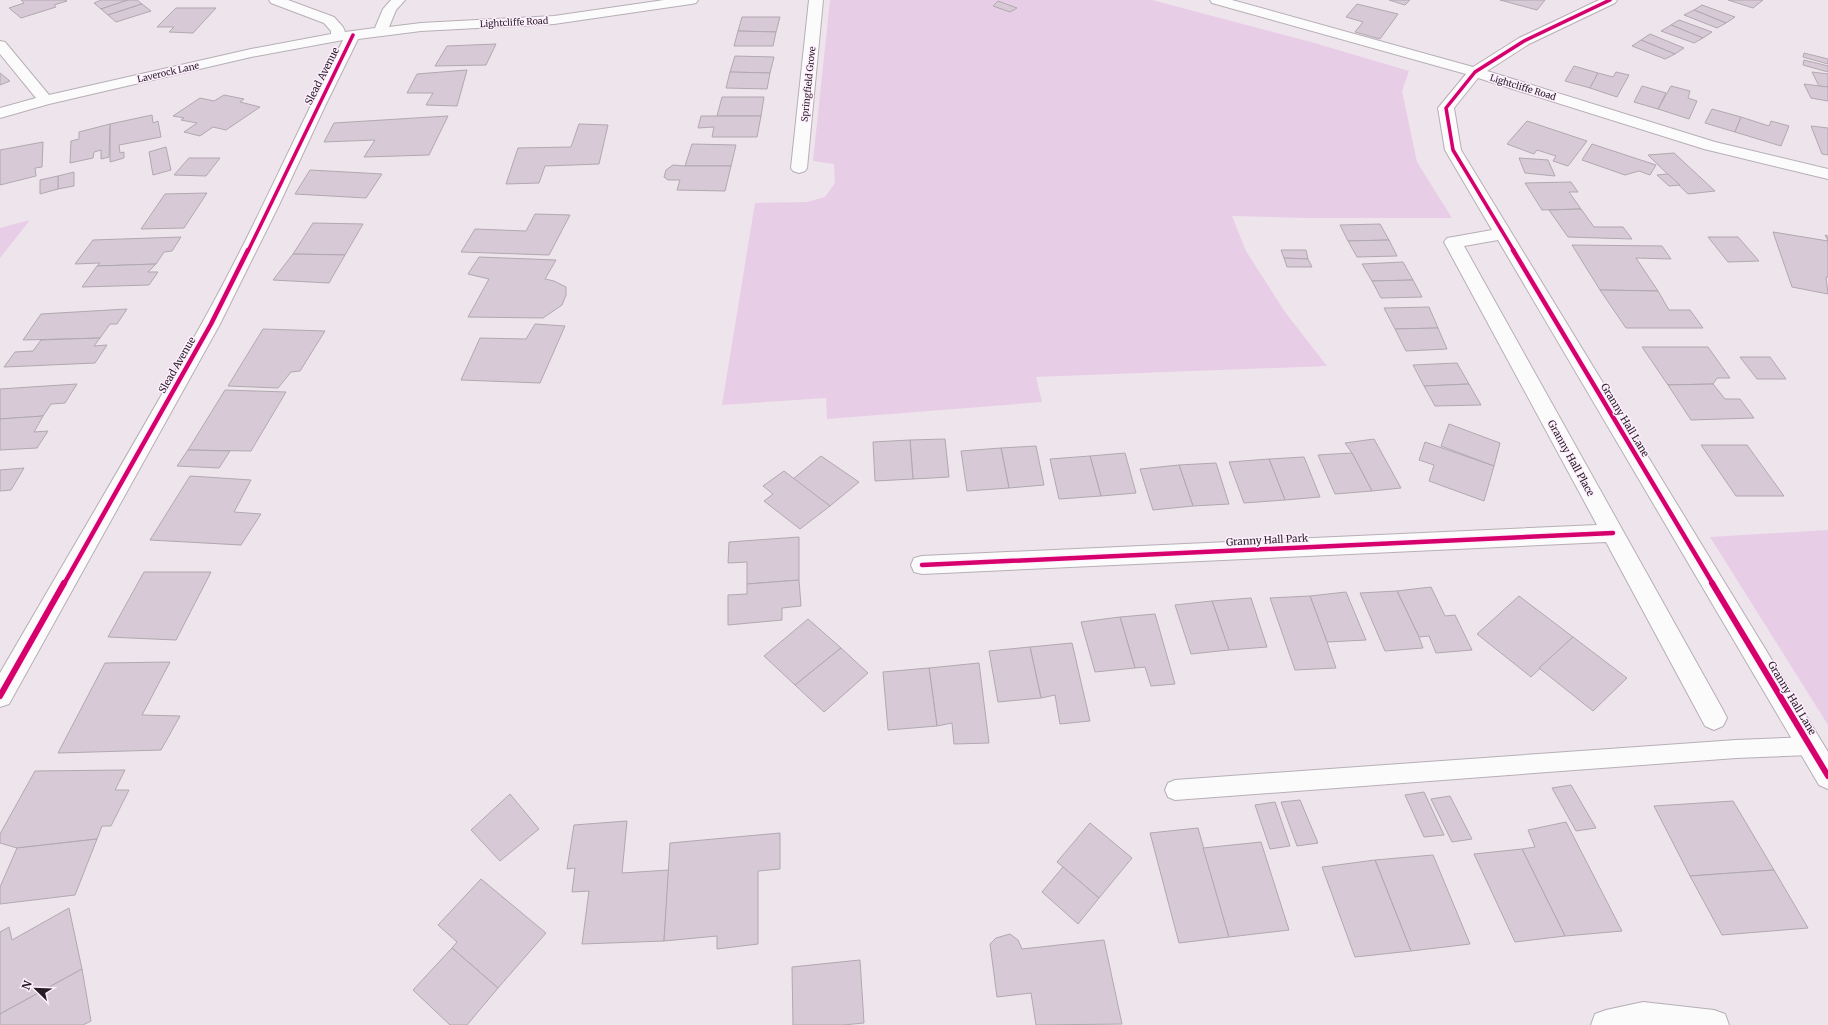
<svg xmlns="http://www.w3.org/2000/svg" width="1828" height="1025" font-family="Merriweather,serif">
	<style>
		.green { fill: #e8cde6 }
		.building { fill: #d8c9d7; stroke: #b0a9af }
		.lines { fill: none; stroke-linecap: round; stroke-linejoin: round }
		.lane-casing { stroke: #b6afb5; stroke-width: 2 }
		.street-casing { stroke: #b6afb5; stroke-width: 2 }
		.lane { fill: #fcfbfc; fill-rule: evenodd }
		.street { fill: #fcfbfc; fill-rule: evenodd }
		.cycleway-far2-casing { stroke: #ffeefe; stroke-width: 5 }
		.cycleway-far1-casing { stroke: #ffeefe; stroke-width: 7 }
		.cycleway-casing { stroke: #ffeefe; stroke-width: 8 }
		.cycleway-far2 { stroke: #d6006c; stroke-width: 3.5 }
		.cycleway-far1 { stroke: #d6006c; stroke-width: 4.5 }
		.cycleway { stroke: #d6006c; stroke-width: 6 }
		.labels { text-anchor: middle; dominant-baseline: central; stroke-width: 3; stroke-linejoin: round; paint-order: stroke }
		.far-street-label { font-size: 9px; fill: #241e24; stroke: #ffeefe }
		.street-label { font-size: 10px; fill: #241e24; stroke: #ffeefe }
	</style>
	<rect width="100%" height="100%" fill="#eee4ec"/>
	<!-- green -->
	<g class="green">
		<polygon points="830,0 1152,0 1311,42 1409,71 1402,91 1417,162 1452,218 1308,218 1232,216 1246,251 1285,312 1327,366 1036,377 1042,402 827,419 826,398 722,405 755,203 807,202 825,197 835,183 834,164 813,161"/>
		<polygon points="30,220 0,258 0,228"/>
		<polygon points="1828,530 1828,725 1710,537"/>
	</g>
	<!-- building -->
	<g class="building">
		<polygon points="21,0 65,0 67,1 54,5 56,7 21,18 9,8 24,3"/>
		<polygon points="101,0 128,0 101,9 94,3"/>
		<polygon points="128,0 137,0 142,4 108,15 101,9"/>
		<polygon points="1389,0 1410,0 1405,5"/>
		<polygon points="1500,0 1545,0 1537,10"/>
		<polygon points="1728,0 1763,0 1753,8"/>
		<polygon points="998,1 1017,8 1010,12 993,6"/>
		<polygon points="142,4 151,11 116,22 108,15"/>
		<polygon points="1357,4 1398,14 1380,39 1355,32 1363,22 1346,17"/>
		<polygon points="1702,5 1735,17 1726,23 1694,10"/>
		<polygon points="176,8 216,8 193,33 169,32 174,27 157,27"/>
		<polygon points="1694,10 1726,23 1717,28 1684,15"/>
		<polygon points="742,17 780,17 776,32 738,31"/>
		<polygon points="1679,20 1712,32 1703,38 1671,25"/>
		<polygon points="1671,25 1703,38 1694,43 1661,31"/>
		<polygon points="738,31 776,32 773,46 734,46"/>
		<polygon points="1650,34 1684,48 1675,54 1641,40"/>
		<polygon points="1641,40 1675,54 1665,59 1632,46"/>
		<polygon points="496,44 486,65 435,66 447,46"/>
		<polygon points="1804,53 1828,59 1828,64 1803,57"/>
		<polygon points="735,56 774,57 770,73 730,72"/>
		<polygon points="1804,60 1828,66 1828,72 1803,65"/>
		<polygon points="1574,66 1598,73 1590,88 1565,81"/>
		<polygon points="467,70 457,106 426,105 433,93 407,93 417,74"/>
		<polygon points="730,72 770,73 767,89 726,88"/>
		<polygon points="1616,72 1629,75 1617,97 1590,88 1598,73 1613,77"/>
		<polygon points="1812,72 1828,74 1828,87 1819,86"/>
		<polygon points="0,73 10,81 0,85"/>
		<polygon points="1804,84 1828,87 1828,101 1811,98"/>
		<polygon points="1642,86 1666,93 1658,109 1634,102"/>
		<polygon points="1671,86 1690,91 1688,98 1697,101 1689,119 1658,109"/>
		<polygon points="224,95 244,99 240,102 260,107 226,130 213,127 200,136 184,132 197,123 181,120 184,118 173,116 200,98 214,101"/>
		<polygon points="722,97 764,97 761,116 717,116"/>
		<polygon points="1712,109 1741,117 1735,132 1705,123"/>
		<polygon points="152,115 153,123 158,121 161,137 119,145 120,153 124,152 124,158 110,162 110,124"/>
		<polygon points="448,116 429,155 364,157 375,140 324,142 334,123"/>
		<polygon points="701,116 761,116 757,137 712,137 714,127 698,128"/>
		<polygon points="1741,117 1769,126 1771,121 1789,126 1781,146 1735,132"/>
		<polygon points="1527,121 1587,141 1568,166 1553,161 1556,156 1537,150 1534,154 1507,144"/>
		<polygon points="110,124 109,157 101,159 101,150 94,152 93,158 70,163 71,141 79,139 79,132"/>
		<polygon points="579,124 608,125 599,164 545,166 539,183 506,184 518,148 571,147"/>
		<polygon points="1811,126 1828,128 1828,155 1822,154"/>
		<polygon points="43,142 42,167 35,168 36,176 0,185 0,150"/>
		<polygon points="692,144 736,145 731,166 685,166"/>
		<polygon points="1592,144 1656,165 1650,175 1639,171 1625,175 1582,160"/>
		<polygon points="166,147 171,170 153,175 149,152"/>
		<polygon points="1674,153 1715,191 1688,194 1648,155"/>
		<polygon points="189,158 220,158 206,176 174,175"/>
		<polygon points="1519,158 1548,160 1555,176 1525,173"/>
		<polygon points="673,165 685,166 731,166 725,191 677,190 680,180 668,180 664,177 666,170"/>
		<polygon points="310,170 382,174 366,198 295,194"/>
		<polygon points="74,172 74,186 58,189 58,176"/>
		<polygon points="1668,174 1680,185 1669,186 1657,175"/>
		<polygon points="58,176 58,189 40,194 40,180"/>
		<polygon points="1571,182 1578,192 1569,192 1581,209 1542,210 1525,183"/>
		<polygon points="207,193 184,228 141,229 165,194"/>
		<polygon points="1581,209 1594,227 1623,227 1632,239 1568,237 1549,210"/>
		<polygon points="535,214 570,215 549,255 461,252 475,229 526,231"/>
		<polygon points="313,223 363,224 345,255 293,254"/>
		<polygon points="1380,224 1389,240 1348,241 1340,225"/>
		<polygon points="1773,232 1828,241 1825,235 1828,236 1828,277 1826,277 1828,294 1792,287"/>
		<polygon points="181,237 172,251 164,252 156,264 97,266 100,263 75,264 93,240"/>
		<polygon points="1708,237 1738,237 1759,261 1728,262"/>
		<polygon points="1389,240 1397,256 1357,257 1348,241"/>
		<polygon points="1572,245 1662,246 1671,259 1636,258 1658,291 1600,290"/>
		<polygon points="1281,250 1306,250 1308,259 1284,258"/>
		<polygon points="293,254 345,255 329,283 273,280"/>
		<polygon points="479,257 556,260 545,279 554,281 566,287 566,295 562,305 543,318 468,317 489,279 468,274"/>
		<polygon points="1284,258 1308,259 1312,267 1287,267"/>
		<polygon points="1403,262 1413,280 1372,281 1362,264"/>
		<polygon points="156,264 148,272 158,272 149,285 82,287 97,266"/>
		<polygon points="1413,280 1422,297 1381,298 1372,281"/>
		<polygon points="1600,290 1658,291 1669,310 1690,310 1703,328 1626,328"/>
		<polygon points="1429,307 1438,328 1395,329 1384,308"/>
		<polygon points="127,309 117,324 110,324 100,338 23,340 41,314"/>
		<polygon points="535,324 565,326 540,383 461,380 480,338 526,339"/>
		<polygon points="1438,328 1447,349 1406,351 1395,329"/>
		<polygon points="263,329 325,331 300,371 291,372 278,388 228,386"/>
		<polygon points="100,338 94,346 107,345 95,363 4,367 15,352 33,351 41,340"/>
		<polygon points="1642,347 1708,347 1730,378 1717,378 1713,384 1668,385"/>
		<polygon points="1740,357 1770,357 1786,379 1757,379"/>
		<polygon points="1457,363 1469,384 1424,386 1413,365"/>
		<polygon points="77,384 65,403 51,404 43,416 0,419 0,389"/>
		<polygon points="1469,384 1481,405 1435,406 1424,386"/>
		<polygon points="1713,384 1725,399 1740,399 1754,418 1691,420 1668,385"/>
		<polygon points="225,390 286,392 251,451 188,450"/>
		<polygon points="43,416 34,432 48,431 37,448 0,450 0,419"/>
		<polygon points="1449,424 1500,443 1494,466 1441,446"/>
		<polygon points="945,439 949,477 913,479 910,440"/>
		<polygon points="1374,439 1401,488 1372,491 1352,453 1345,443"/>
		<polygon points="910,440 913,479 875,481 873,442"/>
		<polygon points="1425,442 1494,466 1484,501 1429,481 1434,465 1419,460"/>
		<polygon points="1701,445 1747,445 1784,496 1736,496"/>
		<polygon points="1036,446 1044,485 1009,488 1001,448"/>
		<polygon points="1001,448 1009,488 967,491 961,451"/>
		<polygon points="188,450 230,451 219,468 177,466"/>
		<polygon points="1125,453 1136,493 1101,496 1090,456"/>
		<polygon points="1352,453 1372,491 1335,494 1318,455"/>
		<polygon points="821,456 859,482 830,506 793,479"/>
		<polygon points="1090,456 1101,496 1059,499 1050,459"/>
		<polygon points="1304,457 1320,497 1285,500 1269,459"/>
		<polygon points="1269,459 1285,500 1244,503 1229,462"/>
		<polygon points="1216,463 1229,504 1193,506 1179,465"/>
		<polygon points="1179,465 1193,506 1153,510 1140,469"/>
		<polygon points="24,468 11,490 0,491 0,470"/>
		<polygon points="784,471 830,506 800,529 764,501 773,494 763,486"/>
		<polygon points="190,476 251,480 234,512 261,514 241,545 150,540"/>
		<polygon points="799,537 799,580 747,584 747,562 728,563 729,542"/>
		<polygon points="144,572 211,572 176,640 108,637"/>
		<polygon points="799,580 801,606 782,608 782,620 728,625 728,595 747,594 747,584"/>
		<polygon points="1431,587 1445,616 1455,615 1472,650 1436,653 1429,636 1419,637 1397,591"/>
		<polygon points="1397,591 1419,637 1423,648 1385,651 1360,593"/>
		<polygon points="1346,592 1366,640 1327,642 1310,596"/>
		<polygon points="1310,596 1327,642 1336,668 1295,670 1270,598"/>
		<polygon points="1519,596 1573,637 1531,677 1477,634"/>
		<polygon points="1251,598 1267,647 1229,650 1212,601"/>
		<polygon points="1212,601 1229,650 1191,654 1175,605"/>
		<polygon points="1155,614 1175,684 1151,686 1145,667 1135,668 1120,617"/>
		<polygon points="1120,617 1135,668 1095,672 1081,622"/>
		<polygon points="808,619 841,648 795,685 764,656"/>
		<polygon points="1573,637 1627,678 1593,711 1539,668"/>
		<polygon points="1072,643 1090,721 1060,724 1055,695 1041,698 1030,647"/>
		<polygon points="1030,647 1041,698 998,702 989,651"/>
		<polygon points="841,648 868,673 824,712 795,685"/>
		<polygon points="170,662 142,715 180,716 161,750 58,753 105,663"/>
		<polygon points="979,663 989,743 954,744 952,723 937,726 929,668"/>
		<polygon points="929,668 937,726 888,730 883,672"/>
		<polygon points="125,770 115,790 129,790 111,826 102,826 97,839 17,848 0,843 0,834 35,771"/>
		<polygon points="1571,785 1596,828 1576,831 1552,788"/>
		<polygon points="1424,792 1444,835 1424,837 1405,795"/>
		<polygon points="510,794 539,829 500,861 471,830"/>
		<polygon points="1450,796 1472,839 1452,842 1431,799"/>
		<polygon points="1300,800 1318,843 1297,846 1281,802"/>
		<polygon points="1733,801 1774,870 1690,876 1654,806"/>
		<polygon points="1275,802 1290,846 1270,849 1255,805"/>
		<polygon points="627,821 622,873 669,870 664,941 582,944 589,891 572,892 575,868 567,869 574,825"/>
		<polygon points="1566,822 1622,931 1565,936 1522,849 1535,847 1528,830"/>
		<polygon points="1090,823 1132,858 1099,898 1057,862"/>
		<polygon points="1198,828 1229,937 1179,943 1150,833"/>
		<polygon points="780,833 780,869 758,871 758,944 717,949 717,936 664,941 670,843"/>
		<polygon points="97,839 75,895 0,904 0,887 17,848"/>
		<polygon points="1261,842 1289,930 1229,937 1203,848"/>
		<polygon points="1522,849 1565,936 1515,942 1474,854"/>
		<polygon points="1433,855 1470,944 1411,951 1375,860"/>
		<polygon points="1375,860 1411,951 1355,957 1322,867"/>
		<polygon points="1063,867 1099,898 1078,924 1042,892"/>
		<polygon points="1774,870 1808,928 1722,935 1690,876"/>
		<polygon points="481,879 546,933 498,988 452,948 457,942 438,925"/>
		<polygon points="69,908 82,969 0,1014 0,932 9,927 12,940"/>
		<polygon points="1010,934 1018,940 1022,949 1104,940 1122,1024 1036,1025 1031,993 997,997 990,944 996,938"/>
		<polygon points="452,948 498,988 467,1025 450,1025 413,990"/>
		<polygon points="860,960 864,1023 843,1025 793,1025 792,967"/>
		<polygon points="82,969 91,1021 83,1025 0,1025 0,1014"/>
	</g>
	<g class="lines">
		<!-- lane casing -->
		<g class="lane-casing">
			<polygon id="lane" points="1810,737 1817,739 1820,746 1817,753 1810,755 1736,758 1175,800 1168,797 1165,790 1168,783 1175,780 1736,740"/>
		</g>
		<!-- street casing -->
		<g class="street-casing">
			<g id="street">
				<path d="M269,0H288L334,17L343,27L345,32L375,28L383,9L391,0H405L396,10L389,27L421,23L554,16L664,0H698L696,3L691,4L554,24L421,31L358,39L325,106L279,205L220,324L9,704L0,707V673C67,557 136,442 201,325C253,232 295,135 343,40L251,57L49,104L0,118V108L36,98L0,54V41L5,42L49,95L251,49L331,34V31L324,23L271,3Z"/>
				<polygon points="809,0 823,0 807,168 805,171 799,173 793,171 791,168"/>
				<polygon points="1210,0 1232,0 1473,67 1519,38 1599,0 1617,0 1615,3 1529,44 1487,71 1715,142 1828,169 1828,179 1704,149 1478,78 1454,108 1461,150 1828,752 1828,789 1819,785 1498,240 1464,246 1723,710 1727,718 1723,726 1714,730 1705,726 1606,542 922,574 914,572 911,565 914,558 922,556 1597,525 1444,242 1447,238 1453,237 1492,230 1445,150 1438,108 1466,74 1212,3"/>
				<polygon points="1643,1002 1714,1010 1725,1014 1729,1025 1591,1025 1595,1014 1606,1010"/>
			</g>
		</g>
		<!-- lane -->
		<use href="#lane" class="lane"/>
		<!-- street -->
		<use href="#street" class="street"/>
		<!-- cycleway-far2 casing -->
		<g class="cycleway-far2-casing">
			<g id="cycleway-far2">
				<polyline points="248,251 353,35"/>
				<polyline points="1514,251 1453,150 1446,108 1475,72 1524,41 1610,0"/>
			</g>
		</g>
		<!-- cycleway-far1 casing -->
		<g class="cycleway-far1-casing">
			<g id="cycleway-far1">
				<polyline points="1513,250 1713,584"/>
				<polyline points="922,565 1613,533"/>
				<polyline points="64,584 211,324 248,250"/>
			</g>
		</g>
		<!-- cycleway casing -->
		<g class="cycleway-casing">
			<g id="cycleway">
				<polyline points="1712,583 1828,776"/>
				<polyline points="0,696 64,583"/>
			</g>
		</g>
		<!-- cycleway-far2 -->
		<use href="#cycleway-far2" class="cycleway-far2"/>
		<!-- cycleway-far1 -->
		<use href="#cycleway-far1" class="cycleway-far1"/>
		<!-- cycleway -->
		<use href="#cycleway" class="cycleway"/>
	</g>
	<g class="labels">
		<!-- far-street labels -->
		<g class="far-street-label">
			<text transform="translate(514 22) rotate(-3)">Lightcliffe Road</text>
			<text transform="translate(168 72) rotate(-13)">Laverock Lane</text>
			<text transform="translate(808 84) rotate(-84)">Springfield Grove</text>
			<text transform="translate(1523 87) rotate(17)">Lightcliffe Road</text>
		</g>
		<!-- street labels -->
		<g class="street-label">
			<text transform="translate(322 76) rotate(-63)">Slead Avenue</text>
			<text transform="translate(177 365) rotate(-60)">Slead Avenue</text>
			<text transform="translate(1625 420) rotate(59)">Granny Hall Lane</text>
			<text transform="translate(1571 458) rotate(61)">Granny Hall Place</text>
			<text transform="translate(1267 540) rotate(-3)">Granny Hall Park</text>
			<text transform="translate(1792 698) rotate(59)">Granny Hall Lane</text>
		</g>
	</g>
	<!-- north arrow -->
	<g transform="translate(36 989) rotate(293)" stroke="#ffeefe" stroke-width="3" paint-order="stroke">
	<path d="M0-3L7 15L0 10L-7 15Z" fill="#241e24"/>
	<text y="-6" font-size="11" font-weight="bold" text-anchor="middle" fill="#241e24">N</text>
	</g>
</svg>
